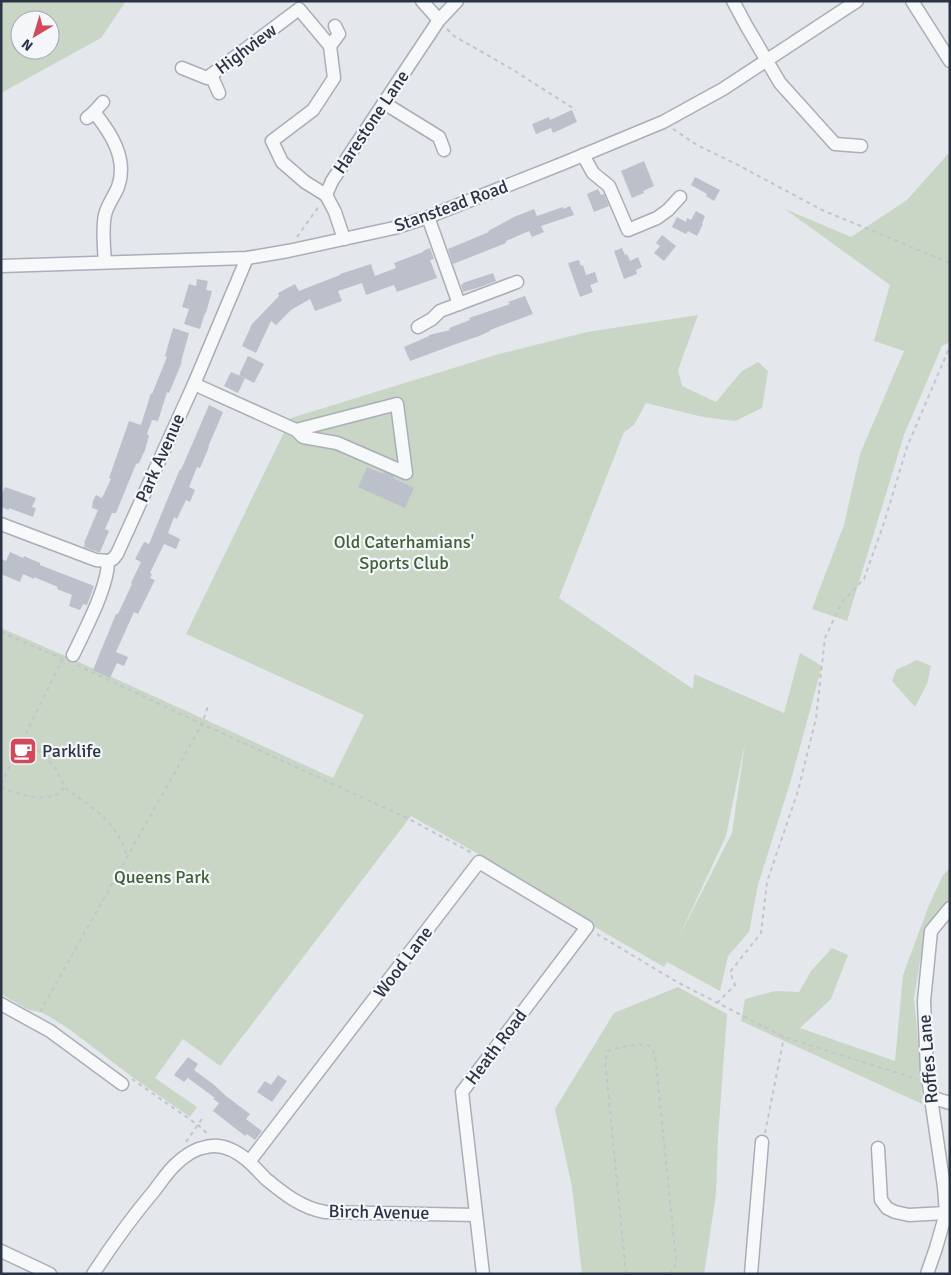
<svg xmlns="http://www.w3.org/2000/svg" width="951" height="1275" font-family="Signika,sans-serif">
	<style>
		.green { fill: #c9d6c5; fill-rule: evenodd }
		.building { fill: #bbc0ca }
		.lines { fill: none; stroke-linecap: round; stroke-linejoin: round }
		.minor-casing { stroke: #a9aeb7; stroke-width: 15 }
		.path { stroke: #c2c5cb; stroke-width: 2; stroke-dasharray: 4 4; stroke-linecap: butt }
		.minor { stroke: #f7f8fa; stroke-width: 12 }
		.labels { text-anchor: middle; dominant-baseline: central; stroke-width: 4.5; stroke-linejoin: round; paint-order: stroke }
		.street-label { font-size: 18px; fill: #2b3445; stroke: #f4f6f9 }
		.park-label { font-size: 18px; fill: #3f6138; stroke: #f4f6f9 }
		.poi-label { font-size: 18px; fill: #2b3445; stroke: #f4f6f9; text-anchor: start }
	</style>
	<rect width="100%" height="100%" fill="#e4e7ec"/>
	<!-- green -->
	<g class="green">
		<path d="M1,1H126L101,38L1,93ZM20,20H50V50H20Z"/>
		<polygon points="949,153 950,342 942,346 904,435 847,621 812,609 844,525 860,454 904,351 874,341 890,285 785,209 851,237 907,200"/>
		<path d="M698,315L678,370L682,386L716,402L742,371L758,362L768,371L762,408L735,421L703,417L646,403L634,425L624,432L559,598L693,689L694,674L784,713L800,653L822,666L791,780L758,885L749,932L728,956L720,991L667,962L664,967L595,927L480,855L411,816L220,1066L183,1039L155,1078L197,1107L190,1117L135,1079L69,1029L50,1017L40,1012L29,1010L1,994V628L70,658L333,778L364,715L186,634L291,418L499,354L587,332ZM745,743L732,833L679,937L726,836Z"/>
		<polygon points="917,660 931,666 927,684 915,707 892,681 896,670"/>
		<polygon points="950,868 950,898 934,917 922,949 914,998 921,1072 922,1104 741,1021 745,999 775,991 799,992 811,971 832,948 848,955 831,999 800,1028 895,1061 903,975 929,905 943,875"/>
		<polygon points="678,987 727,1014 718,1137 716,1194 704,1274 582,1274 572,1187 555,1109 614,1013"/>
	</g>
	<!-- building -->
	<g class="building">
		<polygon points="572,110 577,122 553,133 551,128 536,134 532,124 549,117 550,120"/>
		<polygon points="644,161 654,186 643,191 644,193 632,198 621,171"/>
		<polygon points="695,177 720,190 714,201 706,196 707,194 691,185"/>
		<polygon points="598,189 601,195 604,194 609,206 594,212 587,194"/>
		<polygon points="570,206 574,215 541,226 544,232 532,237 529,231 506,241 506,243 453,264 448,249 489,232 488,231 514,217 534,209 537,216 563,207 563,209"/>
		<polygon points="696,211 705,216 702,224 703,224 697,236 688,231 686,234 672,227 677,217 686,222 687,218 691,220"/>
		<polygon points="662,235 676,246 664,261 654,253 660,246 656,243"/>
		<polygon points="430,248 434,259 430,260 437,278 397,292 394,285 366,295 362,283 338,291 342,301 315,311 310,299 291,310 276,325 271,321 256,353 242,346 252,324 279,296 278,293 295,284 299,291 340,275 340,274 371,264 375,276 396,268 394,263 423,252 423,251"/>
		<polygon points="622,248 625,255 627,254 630,261 638,257 642,267 636,270 637,274 624,279 614,251"/>
		<polygon points="579,260 581,266 583,265 586,275 595,272 598,282 590,285 593,292 580,297 568,263"/>
		<polygon points="493,273 496,281 477,288 463,292 461,285 463,284 463,283"/>
		<polygon points="197,279 208,281 206,290 212,291 206,313 205,313 200,329 184,324 189,309 182,307 189,284 196,286"/>
		<polygon points="525,296 533,314 490,330 490,331 477,337 476,337 456,344 410,361 404,347 429,336 429,335 450,330 449,328 470,320 469,318 510,304 508,302"/>
		<polygon points="173,328 189,333 181,362 182,362 169,393 167,392 158,421 152,420 147,434 149,436 145,450 139,463 136,464 116,513 112,513 105,529 109,531 100,552 98,552 84,547 85,543 84,543 98,510 92,508 93,501 96,495 102,498 111,479 109,478 129,421 141,425 151,393 152,394 167,357 165,356"/>
		<polygon points="248,356 264,364 254,383 239,375"/>
		<polygon points="231,372 245,378 238,393 224,386"/>
		<polygon points="209,405 223,412 208,447 209,447 200,468 197,467 189,487 195,490 190,502 186,500 177,519 174,517 168,533 180,539 176,549 164,544 150,573 152,574 150,578 155,580 138,614 134,612 116,652 128,657 124,666 117,663 110,678 93,670 116,614 118,614 132,584 131,583 141,562 135,559 144,542 149,544 180,469 181,470"/>
		<polygon points="367,467 383,474 384,472 394,476 393,478 414,488 405,508 358,487"/>
		<polygon points="5,487 36,498 32,507 36,508 33,517 9,508 9,510 1,507 1,495"/>
		<polygon points="10,552 23,558 24,556 40,563 40,565 94,586 87,605 83,604 80,610 69,606 72,595 57,589 58,587 34,577 34,579 23,574 20,582 1,574 1,559 6,561"/>
		<polygon points="188,1057 198,1064 194,1070 213,1084 226,1096 250,1114 246,1119 262,1131 255,1140 247,1134 245,1136 213,1111 219,1103 213,1099 215,1098 188,1078 184,1082 174,1075"/>
		<polygon points="278,1075 287,1081 272,1102 257,1092 265,1081 271,1085"/>
	</g>
	<g class="lines">
		<!-- minor casing -->
		<g class="minor-casing">
			<g id="minor">
				<polyline points="422,1 439,20"/>
				<polyline points="733,1 747,27 780,83 835,144 861,146"/>
				<polyline points="912,1 950,61"/>
				<polyline points="330,46 339,34 335,26"/>
				<polyline points="182,68 207,78 299,9 330,46 334,78 313,110 272,141 282,162 305,182 326,195"/>
				<polyline points="211,75 219,93"/>
				<polyline points="384,103 439,137 444,150"/>
				<path d="M94,112C111,133 128,159 118,187C114,197 107,205 105,215C102,228 104,249 105,262"/>
				<polyline points="87,118 94,112 103,102"/>
				<polyline points="583,155 593,173 609,186 628,230 657,218 668,210 680,197"/>
				<polyline points="326,195 332,181 439,20 457,1"/>
				<polyline points="326,195 335,212 344,239"/>
				<polyline points="428,217 459,304"/>
				<polyline points="1,266 247,258 288,251 394,228 428,217 564,163 663,122 723,89 857,1"/>
				<polyline points="418,327 432,319 440,311 517,282"/>
				<polyline points="194,384 296,430 303,437 337,443 406,473 397,404 296,430"/>
				<polyline points="1,524 96,560 108,561"/>
				<path d="M73,655C85,630 108,587 108,561L113,559L117,554L194,384L247,258"/>
				<polyline points="1,1004 50,1031 122,1084"/>
				<polyline points="930,1097 950,1103"/>
				<polyline points="878,1148 881,1200 887,1208 895,1212 909,1215 946,1213"/>
				<polyline points="249,1162 479,862 587,927 462,1092 483,1274"/>
				<polyline points="1,1251 50,1274"/>
				<path d="M93,1274C112,1245 132,1217 154,1191C161,1182 168,1171 176,1164C182,1158 193,1150 202,1148C219,1142 234,1149 247,1160C254,1166 260,1173 266,1179C284,1194 302,1208 325,1212L476,1215"/>
				<polyline points="751,1274 762,1142"/>
				<polyline points="927,1274 936,1248 946,1213 944,1187 927,1071 924,1001 931,931 950,908"/>
			</g>
		</g>
		<!-- path -->
		<g class="path">
			<polyline points="447,29 454,36 510,68 576,110"/>
			<polyline points="673,129 697,145 738,165 822,210 950,263"/>
			<polyline points="297,237 319,206"/>
			<polyline points="1,632 61,658"/>
			<polyline points="77,665 202,724 409,819 472,853"/>
			<polyline points="1,784 63,658"/>
			<path d="M1,787C16,794 44,803 59,793C61,791 63,789 65,787L54,766L40,752L22,743"/>
			<path d="M65,788C93,808 117,821 127,856"/>
			<polyline points="597,934 677,982 784,1037 917,1079"/>
			<polyline points="717,1003 735,985 730,972 761,933 767,882 798,791 816,718 825,638 842,602 864,579 884,523 907,447 948,351 950,350"/>
			<polyline points="40,1012 202,724 208,706"/>
			<polyline points="132,1079 198,1125 209,1135"/>
			<polyline points="765,1133 784,1037"/>
			<polyline points="186,1142 202,1119"/>
			<path d="M626,1274L605,1060L608,1051C613,1048 642,1043 648,1045C652,1047 653,1051 655,1054L676,1260C675,1267 674,1271 668,1274"/>
		</g>
		<!-- minor -->
		<use href="#minor" class="minor"/>
	</g>
	<!-- icons -->
	<defs>
		<g id="cafe-square" transform="scale(1.4375)"><rect x="-9" y="-9" width="18" height="18" rx="4" fill="#d1495b" stroke="#f4f6f9"/><path d="M-5.5-4.5H6V0H3Q3 3.5 0 3.5H-2.5Q-5.5 3.5-5.5 0ZM3-3.2v2h1.7v-2ZM-6 4.5H4V6H-6Z" fill="#fff"/></g>
	</defs>
	<g fill-rule="evenodd">
		<use href="#cafe-square" x="23" y="751"/>
	</g>
	<g class="labels">
		<!-- street labels -->
		<g class="street-label">
			<text transform="translate(246 49) rotate(-37)">Highview</text>
			<text transform="translate(371 122) rotate(-56)">Harestone Lane</text>
			<text transform="translate(451 206) rotate(-20)">Stanstead Road</text>
			<text transform="translate(160 458) rotate(-66)">Park Avenue</text>
			<text transform="translate(403 962) rotate(-53)">Wood Lane</text>
			<text transform="translate(496 1047) rotate(-53)">Heath Road</text>
			<text transform="translate(928 1059) rotate(-95)">Roffes Lane</text>
			<text transform="translate(379 1212) rotate(1)">Birch Avenue</text>
		</g>
		<!-- park labels -->
		<g class="park-label">
			<text x="404" y="542">Old Caterhamians'<tspan x="404" dy="21">Sports Club</tspan></text>
			<text x="162" y="877">Queens Park</text>
		</g>
		<!-- poi labels -->
		<g class="poi-label">
			<text x="42" y="751">Parklife</text>
		</g>
	</g>
	<!-- border -->
	<rect width="951" height="1275" fill="none" stroke="#2b3445" stroke-width="5"/>
	<!-- north arrow -->
	<g transform="translate(35 35) rotate(218)"><circle r="24" fill="#f4f6f9" stroke="#a4a8b1"/>
	<path d="M0-4L9 19L0 12L-9 19Z" fill="#d1495b"/>
	<text y="-8" font-size="14" font-weight="bold" text-anchor="middle" fill="#2b3445">N</text>
	</g>
</svg>
